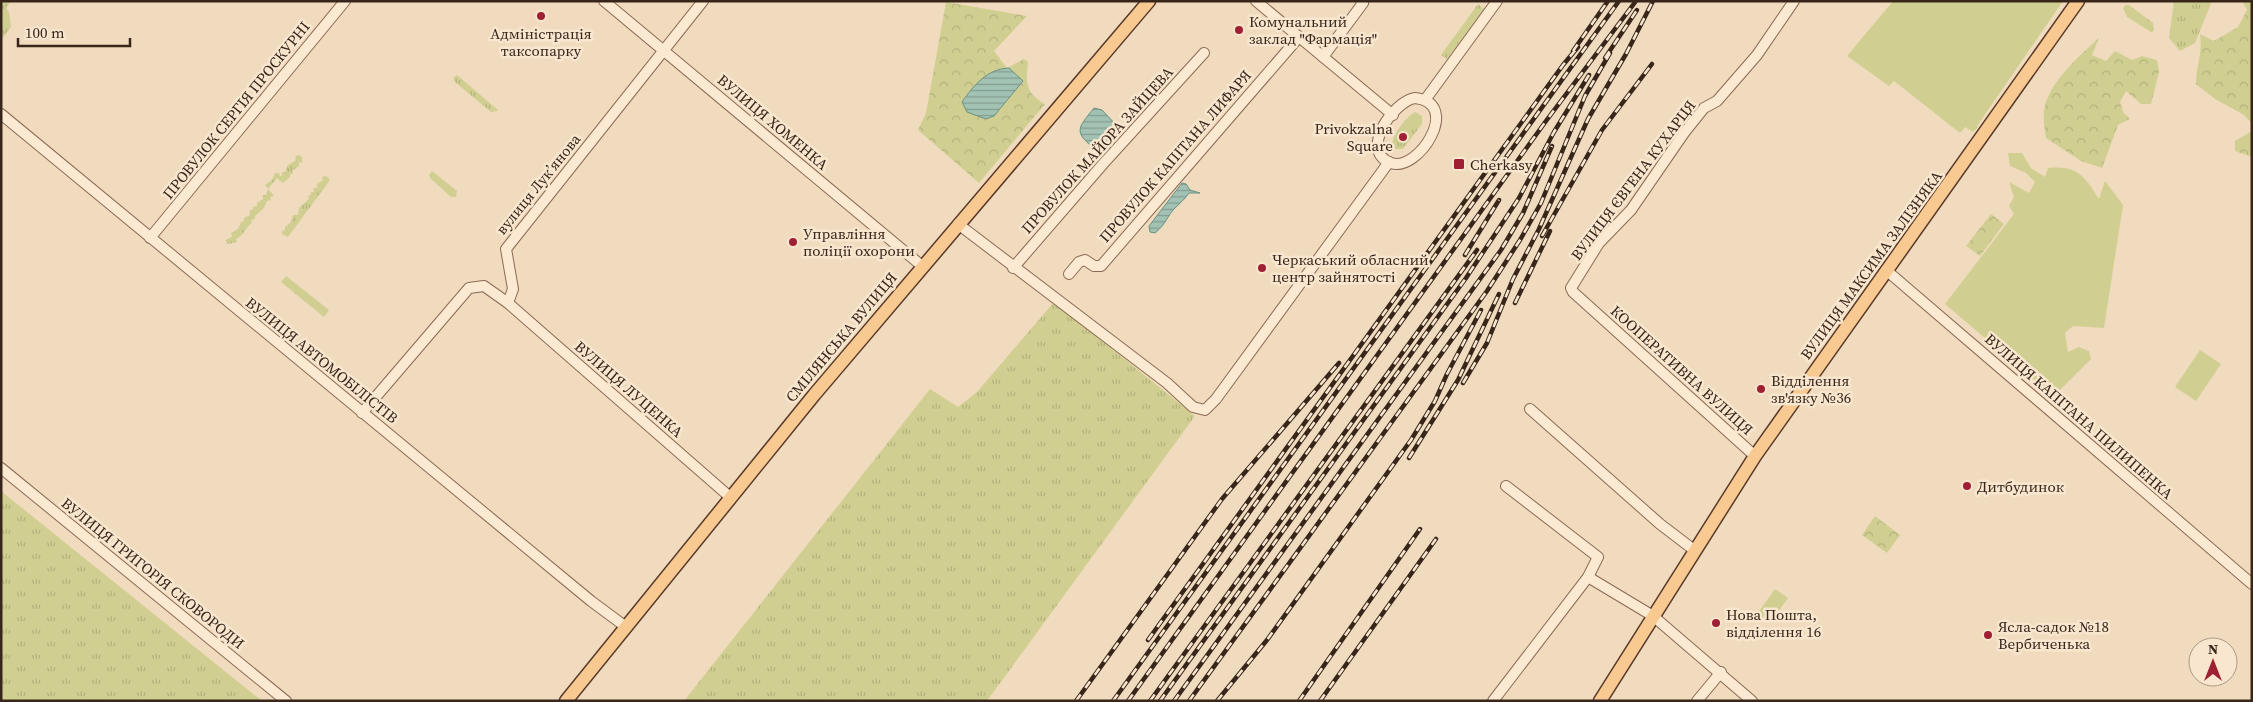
<svg xmlns="http://www.w3.org/2000/svg" width="2253" height="702" font-family="'Source Serif 4',serif">
	<style>
		.grass { fill: url(#grass-tufts) }
		.forest { fill: url(#forest-crowns) }
		.garden { fill: #d0cf91 }
		.water { fill: url(#water-rules); stroke: #689181 }
		.lines { fill: none; stroke-linecap: round; stroke-linejoin: round }
		.minor-casing { stroke: #8b6a55; stroke-width: 12 }
		.major-casing { stroke: #58392a; stroke-width: 15 }
		.minor { stroke: #fbe9d2; stroke-width: 10 }
		.major { stroke: #f8ca92; stroke-width: 12 }
		.rail-casing { stroke: #39261b; stroke-width: 4.5 }
		.rail { stroke: #f8e6ce; stroke-width: 2.5; stroke-dasharray: 8; stroke-linecap: butt }
		.poi-dot { fill: #9f2033; stroke: #f8e6ce; stroke-width: 2 }
		.labels { text-anchor: middle; dominant-baseline: central; stroke-width: 5; stroke-linejoin: round; paint-order: stroke }
		.poi-label { font-size: 15px; fill: #39261b; stroke: #f8e6ce; text-anchor: start }
		.street-label { font-size: 15px; fill: #39261b; stroke: #f8e6ce }
	</style>
	<defs>
		<pattern id="grass-tufts" width="24" height="20" patternUnits="userSpaceOnUse" patternTransform="scale(1.25)"><rect width="24" height="20" fill="#d0cf91"/><path d="M3 7l-1-3M5 7V3M7 7l1-3M15 17l-1-3M17 17v-4M19 17l1-3" fill="none" stroke="#b3b27c"/></pattern>
		<pattern id="forest-crowns" width="20" height="18" patternUnits="userSpaceOnUse" patternTransform="scale(1.25)"><rect width="20" height="18" fill="#d0cf91"/><path d="M2 6a3 3 0 1 1 6 0M12 15a3 3 0 1 1 6 0" fill="none" stroke="#b3b27c"/></pattern>
		<pattern id="water-rules" width="6" height="5" patternUnits="userSpaceOnUse" patternTransform="scale(1.25)"><rect width="6" height="5" fill="#a2c2b4"/><path d="M0 2.5h6" fill="none" stroke="#859d92"/></pattern>
	</defs>
	<rect width="100%" height="100%" fill="#f1dbbe"/>
	<!-- grass -->
	<g class="grass">
		<polygon points="1,1 11,1 6,8 9,12 11,27 2,39"/>
		<polygon points="2174,1 2212,1 2195,43 2180,51 2169,38"/>
		<polygon points="1478,4 1484,9 1447,59 1441,55"/>
		<polygon points="2126,5 2129,5 2153,23 2154,31 2151,32 2127,17 2123,8"/>
		<polygon points="457,75 498,110 497,111 491,112 455,82 453,78"/>
		<path d="M1415,112L1422,116V124L1403,149H1395L1392,144C1393,134 1406,117 1415,112Z"/>
		<path d="M299,155L302,157V163L299,162V166L293,170V174H290V177L283,183L277,178L268,189L274,196L270,197L271,200L267,201L264,208L255,216V219L251,220L252,223C245,227 244,236 236,239L237,242L228,244L225,240L232,237L231,233L238,229L241,222L244,221V218L250,215V210H253V207L257,206V203L263,199V195H266L268,189L265,185L272,180L275,173H279L280,176H282V172H285L288,165L295,161L296,156Z"/>
		<polygon points="432,171 457,191 456,197 451,197 430,178 429,175"/>
		<polygon points="326,176 330,180 288,237 282,234 282,231 285,230 285,227 291,222 293,215 298,215 299,208 309,199 308,196 311,195 311,192 314,192 313,188 317,188 317,184 323,180 322,177"/>
		<polygon points="286,276 329,310 324,317 281,282"/>
		<polygon points="1054,302 1195,416 987,701 684,701 930,389 958,407 977,392"/>
		<polygon points="1,491 262,701 1,701"/>
	</g>
	<!-- forest -->
	<g class="forest">
		<path d="M2242,1H2252V124L2244,115L2215,99L2196,84C2196,66 2203,52 2200,34L2214,41L2238,27L2247,10Z"/>
		<path d="M946,2L1027,16L994,51L1007,68L1024,59L1028,62C1026,83 1025,93 1045,104L979,183L918,130L926,113Z"/>
		<path d="M2099,38L2092,55L2106,61L2115,51L2132,60L2142,56L2157,60L2159,72L2151,104H2141L2126,91L2120,102L2123,112L2130,119L2118,125L2102,168L2081,161L2046,138C2045,130 2043,120 2044,111C2047,84 2080,55 2099,38Z"/>
		<polygon points="2252,131 2252,157 2235,151 2235,141"/>
		<polygon points="1991,214 2004,224 1980,256 1966,246"/>
		<polygon points="1875,516 1900,535 1887,553 1862,535"/>
	</g>
	<!-- garden -->
	<g class="garden">
		<polygon points="1893,1 2063,1 1977,126 1978,127 1973,132 1965,127 1960,133 1894,81 1889,86 1847,56"/>
		<path d="M2008,153H2022L2031,168L2045,177L2048,168C2077,165 2085,176 2099,199L2105,181L2123,205L2104,328L2073,326L2065,333L2068,352L2079,347L2089,351L2091,359L2058,392L2045,389L1945,304L2014,214L2009,206L2014,197L2009,182L2029,193L2035,182L2026,173L2010,166Z"/>
		<polygon points="2200,350 2221,364 2196,401 2175,387"/>
		<polygon points="1775,589 1788,598 1770,623 1757,614"/>
	</g>
	<!-- water -->
	<g class="water">
		<path d="M1009,68L1023,81L994,116L986,119L967,112L962,102C974,85 987,69 1009,68Z"/>
		<path d="M1094,108L1102,110L1118,127V134L1102,151H1097C1074,132 1076,130 1094,108Z"/>
		<path d="M1182,183L1186,184L1190,190L1200,193H1189C1185,199 1180,203 1175,208C1167,216 1167,223 1155,233L1150,232L1149,226Z"/>
	</g>
	<g class="lines">
		<!-- minor casing -->
		<g class="minor-casing">
			<g id="minor">
				<polyline points="604,1 922,266"/>
				<polyline points="1256,1 1393,115"/>
				<polyline points="1323,57 1363,3 1361,1"/>
				<path d="M1415,98C1463,103 1418,173 1391,163C1358,151 1394,101 1415,98Z"/>
				<polyline points="1425,100 1497,1"/>
				<polyline points="1,114 591,601 626,627"/>
				<polyline points="958,224 1167,383 1193,407 1205,410 1216,399 1389,162"/>
				<polyline points="150,238 345,1"/>
				<polyline points="1013,268 1103,164 1204,53"/>
				<polyline points="1886,270 2252,584"/>
				<polyline points="1069,274 1079,262 1085,260 1094,266 1101,266 1299,37"/>
				<polyline points="508,303 730,497"/>
				<polyline points="1530,409 1660,524 1694,550"/>
				<polyline points="362,413 469,288 484,286 508,303 513,289 506,249 703,1"/>
				<polyline points="1755,456 1573,292 1571,288 1599,243 1631,210 1684,133 1704,108 1717,101 1757,55 1794,1"/>
				<polyline points="1,468 286,701"/>
				<polyline points="1588,577 1653,616 1752,701"/>
				<polyline points="1493,701 1588,577 1598,557 1506,486"/>
				<polyline points="1697,701 1721,672"/>
			</g>
		</g>
		<!-- major casing -->
		<g class="major-casing">
			<g id="major">
				<polyline points="566,701 814,395 1149,1"/>
				<polyline points="1600,701 1755,456 2078,1"/>
			</g>
		</g>
		<!-- minor -->
		<use href="#minor" class="minor"/>
		<!-- major -->
		<use href="#major" class="major"/>
		<!-- rail casing -->
		<g class="rail-casing">
			<g id="rail">
				<polyline points="1573,51 1608,1"/>
				<polyline points="1605,58 1637,10"/>
				<polyline points="1542,236 1602,130 1652,64"/>
				<polyline points="1465,255 1499,200"/>
				<polyline points="1515,303 1550,231"/>
				<polyline points="1463,383 1487,343 1513,279 1539,229 1588,119 1626,54 1653,1"/>
				<polyline points="1409,458 1458,380 1499,294"/>
				<polyline points="1148,640 1563,65 1578,47"/>
				<polyline points="1076,701 1222,499 1339,363"/>
				<polyline points="1113,701 1619,1"/>
				<polyline points="1128,701 1546,121 1636,1"/>
				<polyline points="1150,701 1477,250"/>
				<polyline points="1160,701 1466,278 1519,198 1554,132 1589,75"/>
				<polyline points="1174,701 1501,250 1523,213 1552,146"/>
				<polyline points="1189,701 1487,291 1520,240 1541,203 1585,96 1610,53"/>
				<polyline points="1217,701 1267,640 1411,440 1435,401 1447,374 1481,310"/>
				<polyline points="1299,701 1420,529"/>
				<polyline points="1320,701 1436,539"/>
			</g>
		</g>
		<!-- rail -->
		<use href="#rail" class="rail"/>
	</g>
	<!-- markers -->
	<g class="poi-dot">
		<circle cx="541" cy="16" r="5"/>
		<circle cx="1239" cy="30" r="5"/>
		<circle cx="1403" cy="137" r="5"/>
		<rect x="1453" y="158" width="12" height="12" rx="2.5"/>
		<circle cx="793" cy="242" r="5"/>
		<circle cx="1262" cy="268" r="5"/>
		<circle cx="1761" cy="389" r="5"/>
		<circle cx="1967" cy="486" r="5"/>
		<circle cx="1716" cy="623" r="5"/>
		<circle cx="1988" cy="635" r="5"/>
	</g>
	<g class="labels">
		<!-- poi labels -->
		<g class="poi-label">
			<text x="1249" y="21">Комунальний<tspan x="1249" dy="17">заклад "Фармація"</tspan></text>
			<text x="541" y="33" text-anchor="middle">Адміністрація<tspan x="541" dy="17">таксопарку</tspan></text>
			<text x="1393" y="128" text-anchor="end">Privokzalna<tspan x="1393" dy="17">Square</tspan></text>
			<text x="1470" y="164">Cherkasy</text>
			<text x="803" y="233">Управління<tspan x="803" dy="17">поліції охорони</tspan></text>
			<text x="1272" y="259">Черкаський обласний<tspan x="1272" dy="17">центр зайнятості</tspan></text>
			<text x="1771" y="380">Відділення<tspan x="1771" dy="17">зв'язку №36</tspan></text>
			<text x="1977" y="486">Дитбудинок</text>
			<text x="1726" y="614">Нова Пошта,<tspan x="1726" dy="17">відділення 16</tspan></text>
			<text x="1998" y="626">Ясла-садок №18<tspan x="1998" dy="17">Вербиченька</tspan></text>
		</g>
		<!-- street labels -->
		<g class="street-label">
			<text transform="translate(236 110) rotate(-51)">ПРОВУЛОК СЕРГІЯ ПРОСКУРНІ</text>
			<text transform="translate(773 122) rotate(40)">ВУЛИЦЯ ХОМЕНКА</text>
			<text transform="translate(1097 150) rotate(-48)">ПРОВУЛОК МАЙОРА ЗАЙЦЕВА</text>
			<text transform="translate(1175 156) rotate(-49)">ПРОВУЛОК КАПІТАНА ЛИФАРЯ</text>
			<text transform="translate(1633 180) rotate(-53)">ВУЛИЦЯ ЄВГЕНА КУХАРЦЯ</text>
			<text transform="translate(538 184) rotate(-51)">вулиця Лукʼянова</text>
			<text transform="translate(1871 265) rotate(-54)">ВУЛИЦЯ МАКСИМА ЗАЛІЗНЯКА</text>
			<text transform="translate(841 337) rotate(-50)">СМІЛЯНСЬКА ВУЛИЦЯ</text>
			<text transform="translate(322 360) rotate(39)">ВУЛИЦЯ АВТОМОБІЛІСТІВ</text>
			<text transform="translate(1682 370) rotate(42)">КООПЕРАТИВНА ВУЛИЦЯ</text>
			<text transform="translate(629 389) rotate(41)">ВУЛИЦЯ ЛУЦЕНКА</text>
			<text transform="translate(2079 416) rotate(41)">ВУЛИЦЯ КАПІТАНА ПИЛИПЕНКА</text>
			<text transform="translate(153 573) rotate(39)">ВУЛИЦЯ ГРИГОРІЯ СКОВОРОДИ</text>
		</g>
	</g>
	<!-- border -->
	<rect width="2253" height="702" fill="none" stroke="#39261b" stroke-width="5"/>
	<!-- north arrow -->
	<g transform="translate(2213 662)"><circle r="24" fill="#f8e6ce" stroke="#ac9986"/>
	<path d="M0-4L9 19L0 12L-9 19Z" fill="#9f2033"/>
	<text y="-8" font-size="14" font-weight="bold" text-anchor="middle" fill="#39261b">N</text>
	</g>
	<!-- scale -->
	<path d="M18 38v8h112v-8" fill="none" stroke="#39261b" stroke-width="2.5"/>
	<text x="25" y="38" font-size="15" fill="#39261b" stroke="#f8e6ce" stroke-width="4" paint-order="stroke">100 m</text>
</svg>
